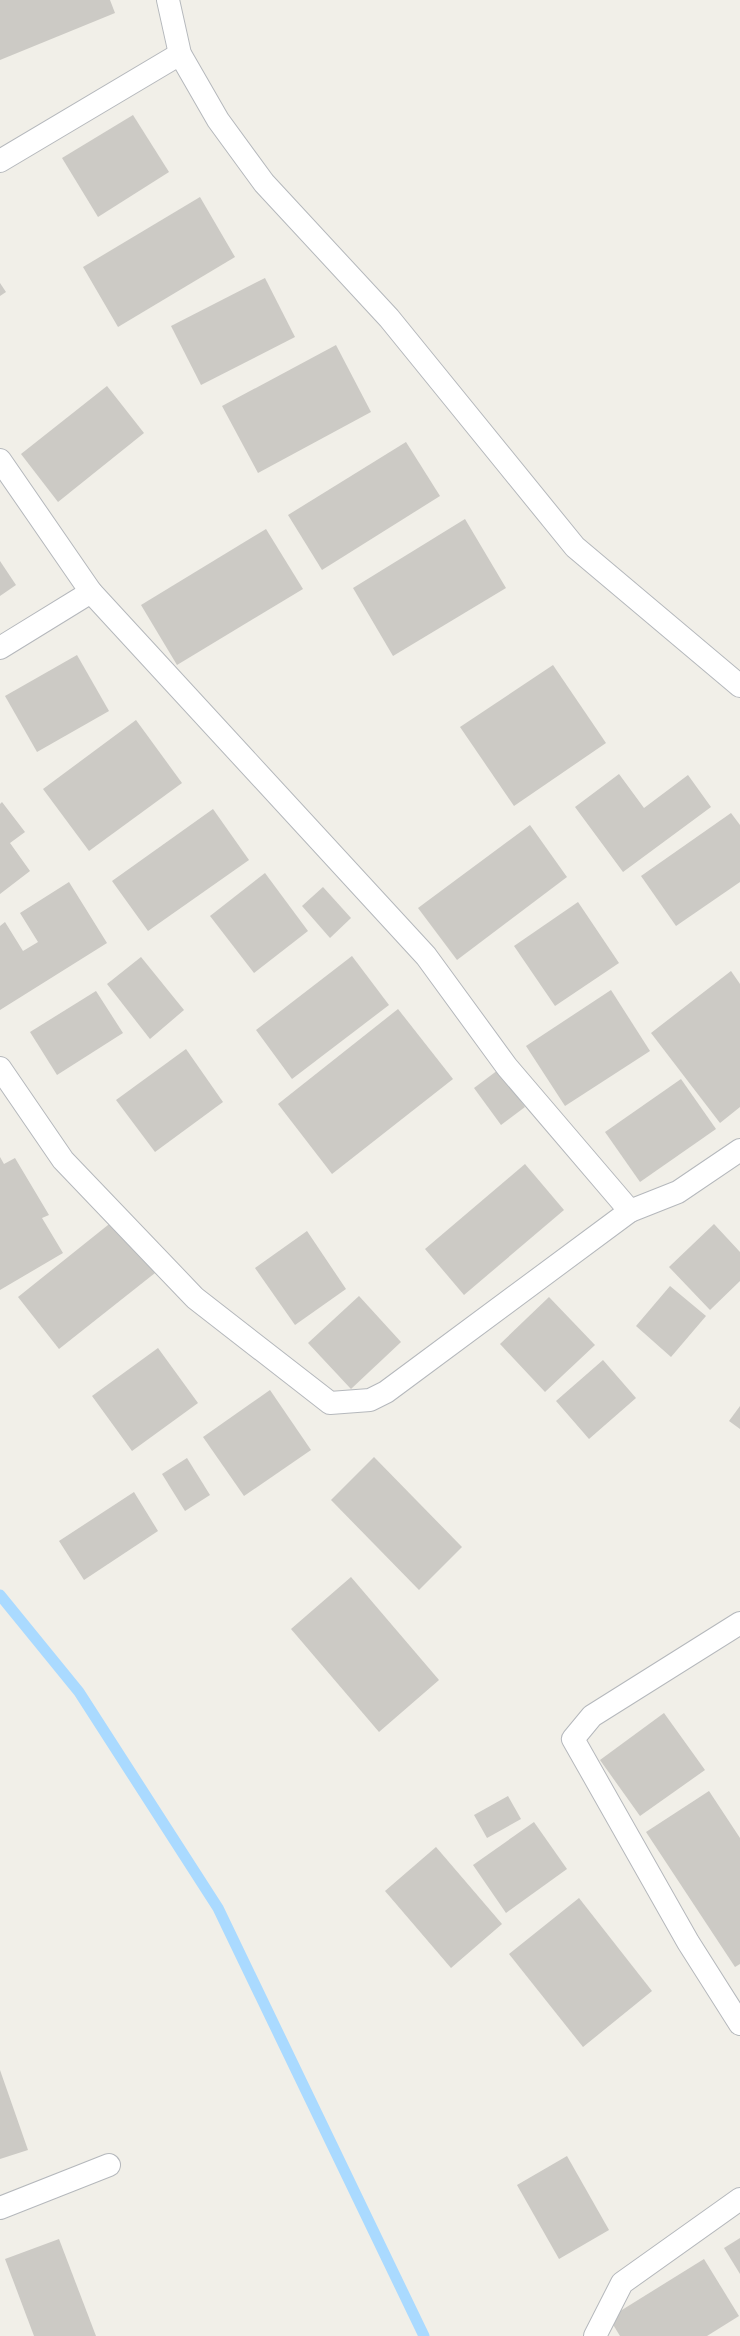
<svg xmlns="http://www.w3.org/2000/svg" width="740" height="2336" font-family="'DejaVu Sans',sans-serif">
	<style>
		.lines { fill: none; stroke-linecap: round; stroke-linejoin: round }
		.stream { stroke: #aadaff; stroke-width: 11 }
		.building { fill: #cccac5 }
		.minor-casing { stroke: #b5b8bc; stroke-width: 24 }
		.minor { stroke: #fff; stroke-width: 22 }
	</style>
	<rect width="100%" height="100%" fill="#f1efe8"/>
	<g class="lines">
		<!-- stream -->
		<polyline class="stream" points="0,1595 79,1692 218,1908 424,2336"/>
	</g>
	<!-- building -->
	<g class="building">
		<polygon points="0,0 110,0 115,13 0,60"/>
		<polygon points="133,115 169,172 98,217 62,158"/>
		<polygon points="200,197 235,257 118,327 83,267"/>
		<polygon points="265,278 295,337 201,385 171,326"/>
		<polygon points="0,283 6,292 0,296"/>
		<polygon points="336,345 371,412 258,473 222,406"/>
		<polygon points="107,386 144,433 58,502 21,454"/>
		<polygon points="406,442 440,496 322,570 288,515"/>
		<polygon points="465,519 506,588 393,656 353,588"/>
		<polygon points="266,529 303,589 177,665 141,605"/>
		<polygon points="0,561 16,585 0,596"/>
		<polygon points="77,655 109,711 37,752 5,696"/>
		<polygon points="553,665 606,743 514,806 460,727"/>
		<polygon points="136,720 182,783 89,851 43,789"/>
		<polygon points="619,774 644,808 688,775 711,807 623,872 575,807"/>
		<polygon points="2,802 25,832 10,843 30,871 0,894 0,804"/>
		<polygon points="213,809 249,860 148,931 112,881"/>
		<polygon points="731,813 740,825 740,882 676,926 641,876"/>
		<polygon points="530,825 567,877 457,960 418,908"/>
		<polygon points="265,873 308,931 254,973 210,916"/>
		<polygon points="69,882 107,943 0,1010 0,926 5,922 23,951 38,942 20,913"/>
		<polygon points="323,887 351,918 330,938 302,906"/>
		<polygon points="578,902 619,963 555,1006 514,946"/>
		<polygon points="352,956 389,1005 292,1079 256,1030"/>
		<polygon points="141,957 184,1010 150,1039 107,984"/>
		<polygon points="731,971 740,984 740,1107 720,1123 651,1033"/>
		<polygon points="611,990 650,1051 565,1106 526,1046"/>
		<polygon points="96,991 123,1033 57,1075 30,1032"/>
		<polygon points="398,1009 453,1079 332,1174 278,1104"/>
		<polygon points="186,1049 223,1102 155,1152 116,1100"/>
		<polygon points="498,1070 525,1107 501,1125 474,1088"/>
		<polygon points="681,1079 716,1129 640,1182 605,1132"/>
		<polygon points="0,1157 4,1164 15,1158 49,1215 42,1218 63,1253 0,1290"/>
		<polygon points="525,1164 564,1210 464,1295 425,1249"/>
		<polygon points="113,1221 155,1273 59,1349 18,1297"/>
		<polygon points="714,1224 740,1252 740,1281 710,1310 669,1267"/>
		<polygon points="307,1231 346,1289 295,1325 255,1268"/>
		<polygon points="670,1286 706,1316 671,1357 636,1326"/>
		<polygon points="359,1296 401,1342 351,1389 308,1343"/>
		<polygon points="549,1297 595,1345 545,1392 500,1344"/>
		<polygon points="158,1348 198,1403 132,1451 92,1396"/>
		<polygon points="603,1360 636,1398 589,1439 556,1401"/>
		<polygon points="270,1390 311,1450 244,1496 203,1437"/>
		<polygon points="740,1406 740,1429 729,1421"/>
		<polygon points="374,1457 462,1547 419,1590 331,1500"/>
		<polygon points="187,1458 210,1495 185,1511 162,1474"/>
		<polygon points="134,1492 158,1531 84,1580 59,1541"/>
		<polygon points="351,1577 439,1680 379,1732 291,1629"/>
		<polygon points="664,1713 705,1770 640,1816 600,1760"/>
		<polygon points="709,1791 740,1838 740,1964 735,1967 646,1832"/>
		<polygon points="508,1796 521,1819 487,1838 474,1815"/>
		<polygon points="534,1822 567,1869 506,1913 473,1865"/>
		<polygon points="436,1847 502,1924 451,1968 385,1891"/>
		<polygon points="579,1898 652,1991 583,2047 509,1954"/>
		<polygon points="0,2070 28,2150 0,2159"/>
		<polygon points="567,2156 609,2230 559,2259 517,2185"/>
		<polygon points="740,2238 740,2274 724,2248"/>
		<polygon points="59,2239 96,2336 34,2336 5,2259"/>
		<polygon points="704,2259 739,2316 707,2336 620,2336 609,2318"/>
	</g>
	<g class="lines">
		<!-- minor casing -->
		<g class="minor-casing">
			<g id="minor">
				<polyline points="168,0 180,54 218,120 264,183 389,318 575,547 740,686"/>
				<polyline points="0,161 180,54"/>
				<polyline points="0,460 91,592 426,956 507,1067 630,1211 678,1192 740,1150"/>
				<polyline points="0,648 91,592"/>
				<polyline points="0,1068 63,1160 195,1298 330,1403 370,1400 386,1392 630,1211"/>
				<polyline points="740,1623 592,1716 573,1739 688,1942 740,2024"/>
				<polyline points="0,2208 109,2165"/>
				<polyline points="595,2336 622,2283 740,2199"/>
			</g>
		</g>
		<!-- minor -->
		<use href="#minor" class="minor"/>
	</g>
</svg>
